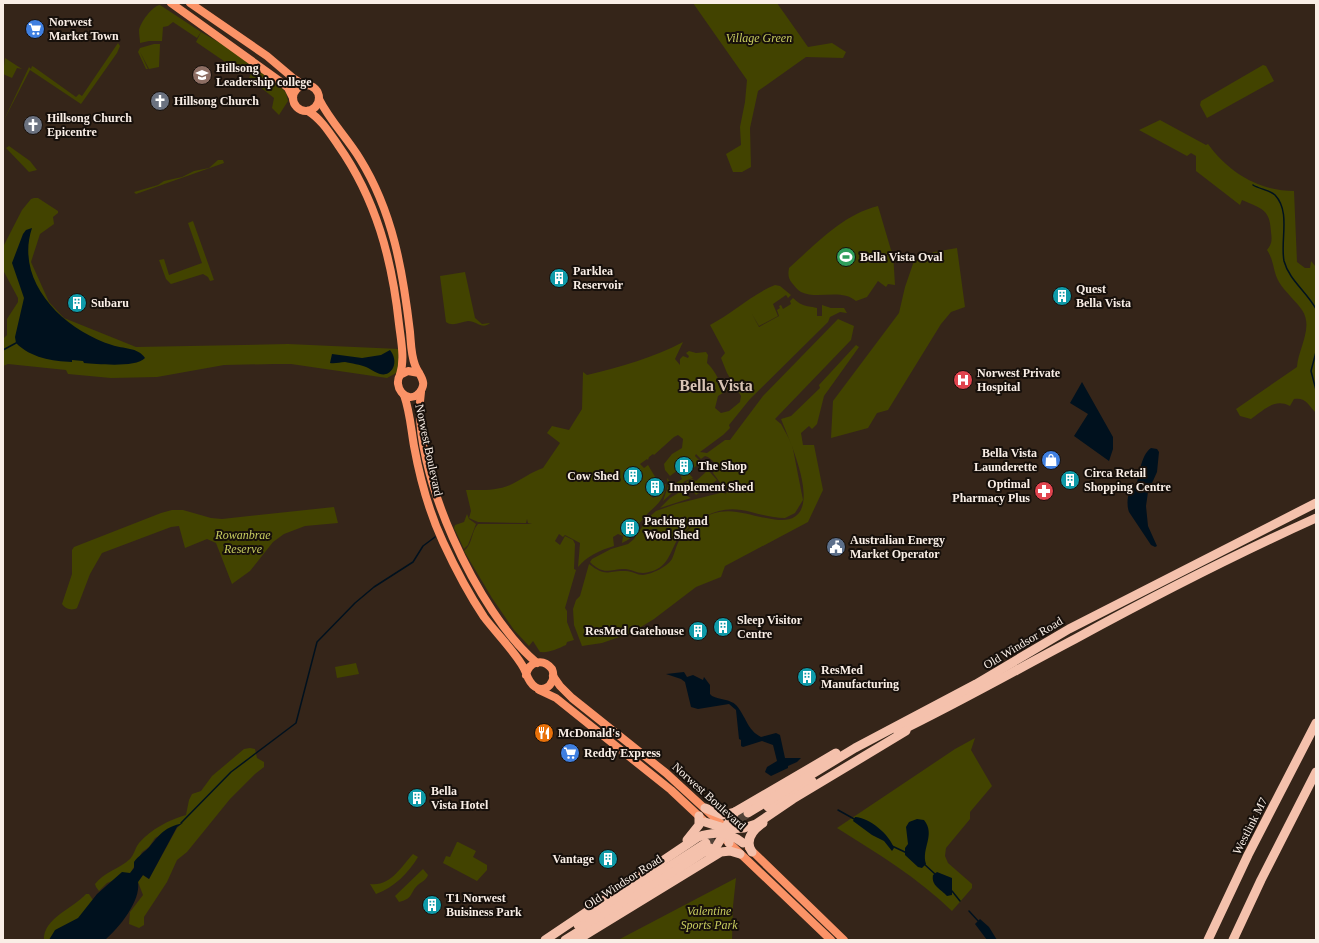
<svg xmlns="http://www.w3.org/2000/svg" width="1319" height="943" font-family="'Times New Roman',serif">
	<style>
		.green { fill: #424300 }
		.water { fill: #00111e }
		.lines { fill: none; stroke-linecap: round; stroke-linejoin: round }
		.stream { stroke: #00111e; stroke-width: 1.5 }
		.highway-tunnel { stroke: #524338; stroke-width: 9; stroke-dasharray: 9 4.5; stroke-linecap: butt }
		.primary { stroke: #fb9367; stroke-width: 8 }
		.highway { stroke: #f4c1ac; stroke-width: 9 }
		.labels { text-anchor: middle; dominant-baseline: central; stroke-width: 4; stroke-linejoin: round; paint-order: stroke }
		.poi-label { font-size: 12px; font-weight: bold; fill: #f9eee6; stroke: #17100b; text-anchor: start }
		.park-label { font-size: 12px; font-style: italic; fill: #c8cd5f; stroke: #17100b }
		.street-label { font-size: 12px; fill: #f9eee6; stroke: #17100b }
		.district-label { font-size: 16px; font-weight: bold; fill: #d8c3b4; stroke: #17100b }
	</style>
	<rect width="100%" height="100%" fill="#352519"/>
	<!-- green -->
	<g class="green">
		<polygon points="693,3 777,3 808,47 832,43 846,52 843,58 806,57 758,91 750,128 751,167 742,172 733,172 726,154 741,145 740,127 745,102 747,80"/>
		<path d="M160,5L201,32L197,38L173,22L168,26L163,27L162,41H149L140,43C140,39 139,35 139,30C141,22 152,6 160,5Z"/>
		<polygon points="201,32 227,47 281,87 286,93 288,101 279,115 272,108 274,98 249,78 251,74 240,72 196,42"/>
		<polygon points="118,43 120,46 117,53 81,104 30,70 3,122 29,67 31,69 32,66 34,67 76,97 79,94 82,96"/>
		<polygon points="154,44 160,44 159,67 149,69 140,52 148,69 146,69 138,52 140,48"/>
		<polygon points="5,58 22,69 17,68 12,78 3,74"/>
		<polygon points="1263,65 1266,66 1274,81 1207,118 1200,105 1201,101"/>
		<path d="M1160,120L1206,145L1208,144C1228,172 1259,191 1294,191L1297,262L1305,268H1310L1311,261L1316,267V413C1309,406 1306,397 1294,399L1290,406C1274,398 1264,410 1251,419L1240,416L1236,409L1297,367C1298,349 1314,327 1302,310C1295,300 1285,292 1279,282C1273,272 1274,260 1267,250C1272,244 1272,240 1271,232C1270,209 1262,209 1242,200L1240,205L1196,171V156L1191,153L1187,156L1139,130Z"/>
		<polygon points="9,146 30,161 37,170 29,172 6,148"/>
		<polygon points="218,160 223,160 224,163 136,194 134,192 158,185 164,181 182,177 194,171 209,168"/>
		<polygon points="34,198 38,198 58,211 58,213 53,217 54,224 40,234 31,262 49,302 64,318 136,347 288,344 399,349 398,372 387,378 291,364 274,364 224,365 157,377 111,378 68,374 66,370 8,364 3,366 3,339 7,335 7,319 18,302 18,298 3,270 3,247 22,210 31,199"/>
		<path d="M878,206L891,250L893,252L895,285L888,284L886,287L878,281L867,297L856,301C841,288 818,300 801,292C797,290 794,285 792,283C788,278 788,274 789,268C816,244 842,215 878,206Z"/>
		<polygon points="193,221 214,280 210,281 208,277 203,274 171,284 166,279 159,260 164,259 169,275 202,263 188,223"/>
		<polygon points="957,248 965,307 951,312 941,324 888,410 877,413 868,428 831,438 833,401 899,313 905,287 914,261 934,252"/>
		<path d="M465,272L475,318L482,324L490,323C482,330 477,321 468,321C461,322 452,327 446,322L440,276Z"/>
		<path d="M775,285L780,286L791,295L788,298L786,295L773,304L778,316L759,326L752,314L759,327L779,316L777,310L780,308L779,306L781,305L783,309L791,304L790,301L793,298C803,307 804,305 817,308V316H822V305L831,308H844L847,313L840,312L830,317L828,322L750,399L729,425L730,428L723,435L700,452L707,453L725,440H730L763,396L838,319L854,326L851,340L775,419L781,424L792,444L803,500L795,513L785,518C774,518 762,515 751,512C722,504 704,514 683,533L680,530L675,535L678,538C669,555 667,571 643,573C636,573 631,569 625,569C609,569 604,576 590,562L592,559L611,549L628,544L634,539L648,518L656,511L676,504L724,492L725,494L730,490L721,484L713,473L715,467L712,470L709,467L712,463L715,465C714,461 709,457 705,456L701,459L696,454L695,456L701,462L691,470L689,474L693,478L685,481L663,501L668,486L667,478L673,485L682,479L678,470L670,476L665,470L664,464L672,454L682,448L683,439L678,435L674,437L654,455L653,454L649,457L648,460L647,459L640,464L644,468L648,465L657,480L647,489L653,498L656,496L654,492L664,484H666C664,504 653,506 642,520C634,530 636,537 622,543L623,536L618,534L613,537L614,546C600,550 586,557 578,567L580,543L565,535L563,537L559,534L555,541L560,545L565,536L573,540L575,544L574,569L576,570L565,608L567,611V622L574,640L567,642L566,645C557,649 549,653 540,652L533,641L529,646L514,630L492,598L464,551C473,544 471,531 478,524H532L528,523L527,519L526,523L478,522L469,518L471,511L466,490C481,490 496,491 510,485C521,480 531,472 543,468L560,443L547,433L552,426L569,430L582,409L583,372L587,375C620,367 653,358 683,342L675,359L680,365V359L683,356L688,358L689,356L686,353L689,351L696,353L706,352L708,355L707,363C713,368 719,379 721,386L730,385L731,388L718,396L715,408L721,413L729,411L740,402L741,396L727,373L721,358L725,353L710,325C731,314 754,293 775,285Z"/>
		<path d="M856,345L859,347L824,396L817,424L812,429L809,426L801,433L803,445H814L823,490L808,522L725,566L721,577L696,587L654,619L631,633L602,643L582,646L574,625L573,609L576,600L580,596L589,564C607,578 607,570 626,571C632,571 637,575 643,575C652,574 667,567 672,559C675,552 676,546 680,539C684,533 691,527 697,522C727,500 749,518 779,520C829,523 789,440 781,419L791,416L820,388L819,385Z"/>
		<polygon points="708,470 717,480 696,495 686,482 692,479 696,481"/>
		<polygon points="680,492 691,498 660,508 670,498"/>
		<path d="M334,507L338,523L305,526L284,534L273,542L250,571L232,584L216,543L207,539L185,548L179,526L171,527L102,553L90,574L77,608C72,611 65,609 62,604L72,574V550L74,547L161,513L172,510H183L211,518L222,519Z"/>
		<polygon points="467,514 469,519 476,524 468,545 464,549 454,528 455,525 464,522"/>
		<polygon points="356,663 359,674 337,678 335,667"/>
		<path d="M975,738L971,750L992,786L970,812V819L946,848L945,856L948,863L972,884V888L952,911C918,878 877,853 837,828L955,749Z"/>
		<path d="M250,748L255,749L257,758L264,762V767L255,774L230,799L187,852L177,860L167,882L144,917V925L139,928L129,924L130,912L143,895L138,882L143,875L149,879L177,828L182,823L155,838L149,847L142,852L130,874L107,883L99,891L96,887L95,884C104,872 119,869 130,859C134,855 135,848 139,843C151,829 169,820 186,815L189,800L192,794L201,791L212,776L244,749Z"/>
		<polygon points="457,842 458,842 476,851 473,857 487,865 487,870 477,881 443,863 446,856 450,857"/>
		<path d="M413,854L418,857C409,872 394,888 376,894L370,884C390,887 401,867 413,854Z"/>
		<path d="M423,869L428,875C426,880 423,881 419,884C409,892 415,898 399,902L395,896Z"/>
		<polygon points="736,878 733,906 732,940 618,940"/>
		<path d="M86,894H89L93,900C89,907 84,913 79,918C67,927 57,926 49,940H44C43,918 74,908 86,894Z"/>
	</g>
	<!-- water -->
	<g class="water">
		<path d="M32,228C14,282 64,330 112,345C123,349 138,347 145,358C136,368 97,364 84,363L83,361L72,360V362C52,361 31,358 16,343L15,337L24,298L12,263L23,234L26,230Z"/>
		<path d="M390,350C394,355 396,362 393,368C385,381 375,371 366,367C361,365 351,363 345,362C340,362 335,364 330,363L332,354L362,358L381,355Z"/>
		<polygon points="1082,382 1113,437 1113,449 1109,461 1074,436 1088,414 1070,403"/>
		<path d="M1151,448L1157,449L1159,452L1157,472L1148,492L1146,506L1148,526L1157,546L1155,547L1151,545L1129,512C1127,507 1127,498 1129,493C1131,490 1134,489 1136,486C1140,475 1140,456 1151,448Z"/>
		<path d="M684,672L687,677L693,675L703,680L704,677L710,685V694L712,696C720,700 730,699 736,705C746,716 747,730 761,737L776,733L780,735L785,758H801L797,762L788,766V768L771,776L765,772L767,767L777,761L773,745L762,741L743,747L741,746V740L739,739L736,710L729,704L698,709L691,707L685,682L681,679L666,674Z"/>
		<path d="M855,817C870,818 889,834 894,848L892,851L884,841L872,835L853,821Z"/>
		<path d="M917,819L924,820C936,835 921,848 926,864L922,868L918,867L905,855V848L908,844L906,827L909,822Z"/>
		<path d="M183,823L177,827L149,879L143,875L138,882C141,901 119,928 105,940H49L55,930L78,918L97,894L122,872L130,873L134,868V862C138,856 145,852 150,846C162,832 164,828 183,823Z"/>
		<path d="M937,872L952,878V895L947,896C941,889 931,886 933,875Z"/>
		<polygon points="980,919 989,927 997,940 987,940 975,924"/>
	</g>
	<g class="lines">
		<!-- stream -->
		<g class="stream">
			<path d="M1253,185C1259,189 1270,190 1275,195C1291,212 1280,240 1284,261C1289,280 1307,292 1316,309"/>
			<polyline points="3,350 16,343"/>
			<polyline points="1316,352 1311,371 1316,390"/>
			<polyline points="838,810 856,820"/>
			<polyline points="181,823 231,772 296,723 317,642 355,603 374,587 413,562 423,546 435,537"/>
			<polyline points="892,846 907,853"/>
			<polyline points="923,863 935,874"/>
			<polyline points="952,891 960,901"/>
			<polyline points="969,911 980,923"/>
		</g>
		<!-- highway-tunnel -->
		<polyline class="highway-tunnel" points="706,843 748,813"/>
		<!-- primary -->
		<g class="primary">
			<polyline points="171,3 281,82 288,88 293,98"/>
			<polyline points="190,3 267,56 293,78 304,85"/>
			<circle cx="306" cy="98" r="13"/>
			<path d="M319,99C330,121 348,139 360,159C393,212 403,272 410,332C411,343 411,355 415,365C417,371 422,376 423,382C424,386 421,392 417,395C405,403 393,386 400,375L408,371L419,373"/>
			<path d="M308,111C321,119 329,132 338,145C376,199 392,259 399,324C401,341 405,359 400,375"/>
			<path d="M421,392C410,468 478,614 537,663"/>
			<path d="M404,395C410,412 411,429 414,446C420,479 429,512 443,542C455,568 468,593 484,617C495,632 521,658 526,673C536,702 559,686 552,669C543,658 529,661 526,675"/>
			<polyline points="553,676 560,686 572,698 666,773 728,830"/>
			<polyline points="539,690 556,698 671,790 703,820"/>
			<polyline points="725,839 831,940"/>
			<polyline points="749,848 844,940"/>
		</g>
		<!-- highway -->
		<g class="highway">
			<path d="M898,732C958,703 1016,670 1075,639C1154,596 1234,555 1316,518"/>
			<polyline points="768,807 812,781"/>
			<polyline points="705,808 723,815 735,812 836,753"/>
			<polyline points="748,813 855,748 976,684 1069,629 1316,503"/>
			<polyline points="705,822 727,829 744,828 756,824 793,799 906,731"/>
			<polyline points="687,840 699,825 699,816"/>
			<polyline points="729,843 727,825 735,812"/>
			<path d="M752,852C744,840 753,830 763,823"/>
			<polyline points="710,857 722,837 720,827"/>
			<polyline points="578,925 706,843"/>
			<path d="M545,940L698,837C715,831 729,832 743,843"/>
			<polyline points="565,940 666,877 710,848"/>
			<polyline points="577,940 721,852 730,851 740,854"/>
			<polyline points="1208,940 1248,855 1316,723"/>
			<polyline points="1233,940 1261,880 1316,772"/>
		</g>
	</g>
	<!-- icons -->
	<defs>
		<g id="supermarket-disc" transform="scale(1)"><circle r="9.5" fill="#3f7fe0" stroke="#17100b"/><path d="M-6-5.5h2.5l.6 2H6L4.5 2H-2.5L-4.4-4H-6ZM-1.5 3.2a1.3 1.3 0 1 0 .1 0ZM3 3.2a1.3 1.3 0 1 0 .1 0Z" fill="#fff"/></g>
		<g id="school-disc" transform="scale(1)"><circle r="9.5" fill="#8d6e63" stroke="#17100b"/><path d="M0-5L7-2L0 1L-7-2ZM-4 1L0 2.5L4 1V4Q0 6-4 4Z" fill="#fff"/></g>
		<g id="church-disc" transform="scale(1)"><circle r="9.5" fill="#6b7280" stroke="#17100b"/><path d="M-1.2-6h2.4v3.5h3.3v2.4h-3.3V6h-2.4V-.1h-3.3v-2.4h3.3Z" fill="#fff"/></g>
		<g id="stadium-disc" transform="scale(1)"><circle r="9.5" fill="#2e9e5b" stroke="#17100b"/><path d="M0-5a6.5 5 0 1 0 0 10a6.5 5 0 1 0 0-10ZM-3.5-1.8h7v3.6h-7Z" fill="#fff"/></g>
		<g id="building-disc" transform="scale(1)"><circle r="9.5" fill="#0f9aa8" stroke="#17100b"/><path d="M-4-6H4V6H1V3H-1V6H-4ZM-2.5-4.3h1.7v1.8h-1.7ZM.8-4.3h1.7v1.8H.8ZM-2.5-1h1.7V.8h-1.7ZM.8-1h1.7V.8H.8Z" fill="#fff"/></g>
		<g id="hospital-disc" transform="scale(1)"><circle r="9.5" fill="#e0444e" stroke="#17100b"/><path d="M-5-5h3v3.5h4V-5h3V5h-3V1.5h-4V5h-3Z" fill="#fff"/></g>
		<g id="shop-disc" transform="scale(1)"><circle r="9.5" fill="#3f7fe0" stroke="#17100b"/><path d="M-5-2.5h2.3a2.7 3.5 0 0 1 5.4 0H5L5.5 6h-11ZM-1.5-2.5h3a1.5 2.3 0 0 0-3 0Z" fill="#fff"/></g>
		<g id="pharmacy-disc" transform="scale(1)"><circle r="9.5" fill="#e0444e" stroke="#17100b"/><path d="M-2-6h4v4h4v4h-4v4h-4v-4h-4v-4h4Z" fill="#fff"/></g>
		<g id="civic-disc" transform="scale(1)"><circle r="9.5" fill="#5c6f8a" stroke="#17100b"/><path d="M-.6-6.5H3V-4.5H.6V-3L4-1V1h2V6H-6V1h2V-1L-.6-3ZM-1.2 2.5V6h2.4V2.5Z" fill="#fff"/></g>
		<g id="restaurant-disc" transform="scale(1)"><circle r="9.5" fill="#e8710a" stroke="#17100b"/><path d="M-5-6h1v4h1v-4h1v4h1v-4h1v5L-1.5 .5V6h-2V.5L-5-1ZM5-6V6H3V1.5H1.5Q1.5-4 5-6Z" fill="#fff"/></g>
	</defs>
	<g fill-rule="evenodd">
		<use href="#supermarket-disc" x="35" y="29"/>
		<use href="#school-disc" x="202" y="75"/>
		<use href="#church-disc" x="160" y="101"/>
		<use href="#church-disc" x="33" y="125"/>
		<use href="#stadium-disc" x="846" y="257"/>
		<use href="#building-disc" x="559" y="278"/>
		<use href="#building-disc" x="1062" y="296"/>
		<use href="#building-disc" x="77" y="303"/>
		<use href="#hospital-disc" x="963" y="380"/>
		<use href="#shop-disc" x="1051" y="460"/>
		<use href="#building-disc" x="684" y="466"/>
		<use href="#building-disc" x="633" y="476"/>
		<use href="#building-disc" x="1070" y="480"/>
		<use href="#building-disc" x="655" y="487"/>
		<use href="#pharmacy-disc" x="1044" y="491"/>
		<use href="#building-disc" x="630" y="528"/>
		<use href="#civic-disc" x="836" y="547"/>
		<use href="#building-disc" x="723" y="627"/>
		<use href="#building-disc" x="698" y="631"/>
		<use href="#building-disc" x="807" y="677"/>
		<use href="#restaurant-disc" x="544" y="733"/>
		<use href="#supermarket-disc" x="570" y="753"/>
		<use href="#building-disc" x="417" y="798"/>
		<use href="#building-disc" x="608" y="859"/>
		<use href="#building-disc" x="432" y="905"/>
	</g>
	<g class="labels">
		<!-- poi labels -->
		<g class="poi-label">
			<text x="49" y="22">Norwest<tspan x="49" dy="14">Market Town</tspan></text>
			<text x="216" y="68">Hillsong<tspan x="216" dy="14">Leadership college</tspan></text>
			<text x="174" y="101">Hillsong Church</text>
			<text x="47" y="118">Hillsong Church<tspan x="47" dy="14">Epicentre</tspan></text>
			<text x="860" y="257">Bella Vista Oval</text>
			<text x="573" y="271">Parklea<tspan x="573" dy="14">Reservoir</tspan></text>
			<text x="1076" y="289">Quest<tspan x="1076" dy="14">Bella Vista</tspan></text>
			<text x="91" y="303">Subaru</text>
			<text x="977" y="373">Norwest Private<tspan x="977" dy="14">Hospital</tspan></text>
			<text x="1037" y="453" text-anchor="end">Bella Vista<tspan x="1037" dy="14">Launderette</tspan></text>
			<text x="698" y="466">The Shop</text>
			<text x="1084" y="473">Circa Retail<tspan x="1084" dy="14">Shopping Centre</tspan></text>
			<text x="619" y="476" text-anchor="end">Cow Shed</text>
			<text x="1030" y="484" text-anchor="end">Optimal<tspan x="1030" dy="14">Pharmacy Plus</tspan></text>
			<text x="669" y="487">Implement Shed</text>
			<text x="644" y="521">Packing and<tspan x="644" dy="14">Wool Shed</tspan></text>
			<text x="850" y="540">Australian Energy<tspan x="850" dy="14">Market Operator</tspan></text>
			<text x="737" y="620">Sleep Visitor<tspan x="737" dy="14">Centre</tspan></text>
			<text x="684" y="631" text-anchor="end">ResMed Gatehouse</text>
			<text x="821" y="670">ResMed<tspan x="821" dy="14">Manufacturing</tspan></text>
			<text x="558" y="733">McDonald's</text>
			<text x="584" y="753">Reddy Express</text>
			<text x="431" y="791">Bella<tspan x="431" dy="14">Vista Hotel</tspan></text>
			<text x="594" y="859" text-anchor="end">Vantage</text>
			<text x="446" y="898">T1 Norwest<tspan x="446" dy="14">Buisiness Park</tspan></text>
		</g>
		<!-- park labels -->
		<g class="park-label">
			<text x="759" y="38">Village Green</text>
			<text x="243" y="535">Rowanbrae<tspan x="243" dy="14">Reserve</tspan></text>
			<text x="709" y="911">Valentine<tspan x="709" dy="14">Sports Park</tspan></text>
		</g>
		<!-- street labels -->
		<g class="street-label">
			<text transform="translate(429 450) rotate(78)">Norwest Boulevard</text>
			<text transform="translate(1023 643) rotate(-31)">Old Windsor Road</text>
			<text transform="translate(709 796) rotate(42)">Norwest Boulevard</text>
			<text transform="translate(1250 826) rotate(-63)">Westlink M7</text>
			<text transform="translate(623 882) rotate(-33)">Old Windsor Road</text>
		</g>
		<!-- district labels -->
		<g class="district-label">
			<text x="716" y="385">Bella Vista</text>
		</g>
	</g>
	<!-- border -->
	<rect width="1319" height="943" fill="none" stroke="#f9eee6" stroke-width="8"/>
</svg>
